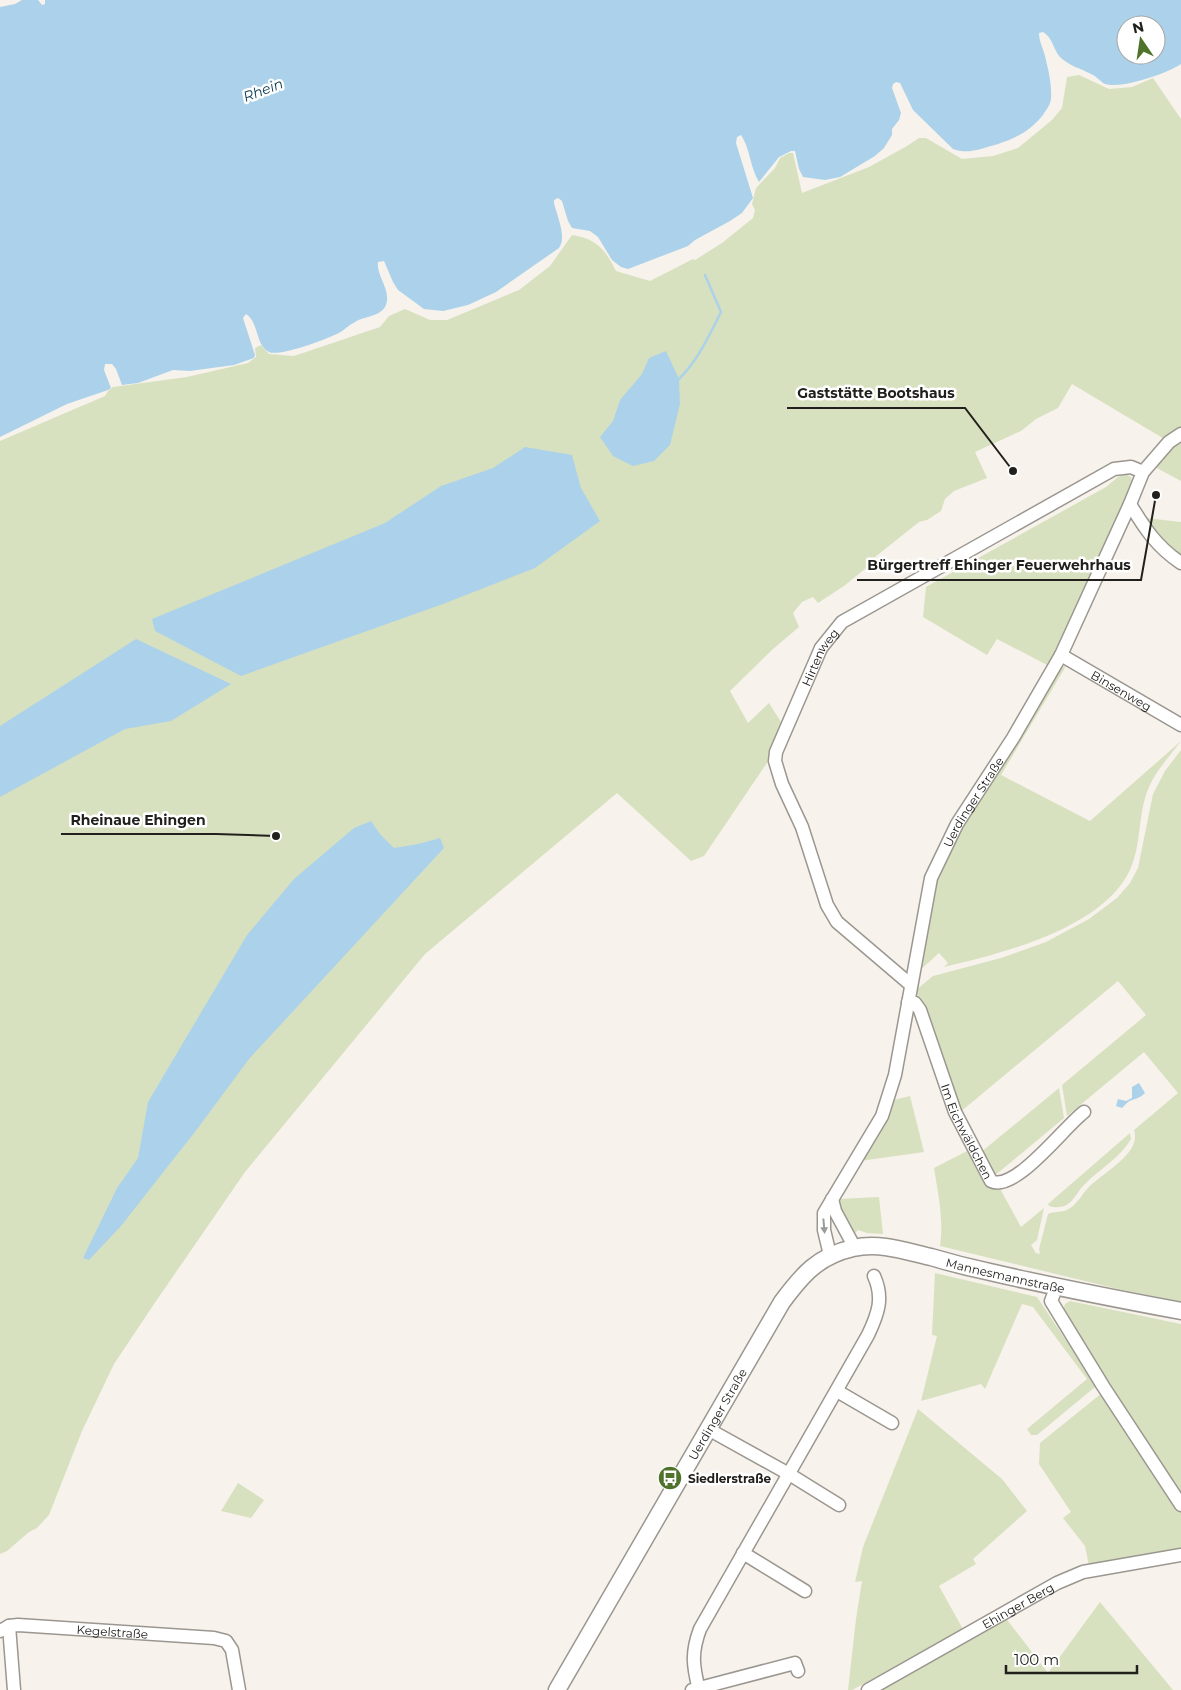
<svg xmlns="http://www.w3.org/2000/svg" width="1181" height="1690" font-family="Montserrat,sans-serif">
	<style>
		.green { fill: #d8e1bf }
		.water { fill: #abd2ea; fill-rule: evenodd }
		.lines { fill: none; stroke-linecap: round; stroke-linejoin: round }
		.stream { stroke: #abd2ea; stroke-width: 2.5 }
		.minor-casing { stroke: #9b9790; stroke-width: 15 }
		.major-casing { stroke: #9b9790; stroke-width: 19 }
		.minor { stroke: #fff; stroke-width: 12 }
		.major { stroke: #fff; stroke-width: 16 }
		.oneway { fill: #9b9b99 }
		.labels { text-anchor: middle; dominant-baseline: central; stroke-width: 5; stroke-linejoin: round; paint-order: stroke }
		.street-label { font-size: 12px; fill: #21201d; stroke: #fff }
		.poi-label { font-size: 12px; font-weight: bold; fill: #21201d; stroke: #fff; text-anchor: start }
		.water-label { font-size: 14px; font-style: italic; fill: #053952; stroke: #fff }
		.leader { fill: none; stroke: #21201d; stroke-width: 2 }
		.callout-dot { fill: #21201d; stroke: #fff; stroke-width: 2 }
		.callout-label { font-size: 14px; text-anchor: middle; font-weight: bold; fill: #21201d; stroke: #fff; stroke-width: 5; stroke-linejoin: round; paint-order: stroke }
	</style>
	<rect width="100%" height="100%" fill="#f7f2eb"/>
	<!-- green -->
	<g class="green">
		<path d="M1079,75L1109,89L1132,87L1153,78L1181,119V432L1165,441L1161,437L1072,384L1058,408L1036,419L1021,431L975,452L987,478L954,491L945,499L941,511L927,520L919,522L875,557L876,560L844,586L818,603L813,597L802,602L793,613L799,627L773,649L730,691L748,723L769,703L784,727L771,757L704,856L691,861L617,793L425,954L245,1172L154,1304L114,1364L82,1431L49,1515L37,1528L29,1532L7,1551L0,1554V441L105,396L108,391L113,387L187,377L248,363L256,357L255,348L261,345L269,354L294,356L380,327L389,316L405,309L430,320H447L519,290L550,266L572,235C597,239 605,249 616,271L650,281L693,259L695,260L722,243L753,218L755,210L752,204L756,188L775,168L780,158L789,153H793L802,193L869,167L907,146L919,138H926L962,159L993,156L1018,148L1052,120L1062,108L1067,77Z"/>
		<polygon points="1181,438 1181,481 1155,467"/>
		<polygon points="1126,474 1131,477 1133,484 1079,604 1049,666 997,639 987,655 923,617 926,587 1106,487 1118,477"/>
		<polygon points="1146,518 1181,522 1181,557 1158,537"/>
		<path d="M1066,666L1001,775L1090,821L1181,741C1167,760 1152,774 1145,798C1139,819 1140,842 1133,862C1113,926 1001,954 944,967L948,963L939,953L919,971L930,891L948,850L1060,668Z"/>
		<path d="M1181,750V1302L1118,1289L940,1246C944,1221 938,1193 934,1168L971,1149L998,1185L1021,1227L1044,1208L1037,1240L1031,1245L1036,1253L1040,1254L1039,1249L1048,1214C1055,1211 1064,1213 1070,1208C1078,1203 1082,1194 1088,1188C1102,1173 1142,1154 1134,1130L1178,1093L1144,1052L1067,1116L1062,1085L1146,1015L1118,981L959,1113L916,990L933,976L1001,958L1046,942L1089,919L1117,898L1130,883L1138,868L1153,794L1165,771Z"/>
		<polygon points="1059,1088 1064,1118 993,1177 980,1153"/>
		<polygon points="910,1096 924,1152 860,1161 890,1101"/>
		<path d="M1130,1133L1131,1139C1120,1158 1101,1168 1086,1183C1079,1189 1075,1199 1068,1204C1063,1208 1054,1208 1049,1206L1048,1204Z"/>
		<polygon points="879,1197 883,1234 867,1233 858,1230 855,1233 842,1218 838,1199"/>
		<polygon points="935,1273 1037,1297 1094,1382 1095,1387 1037,1435 1031,1435 1027,1429 1087,1379 1033,1307 1022,1304 985,1389 981,1384 921,1401 937,1336 932,1335"/>
		<polygon points="1070,1301 1181,1324 1181,1499 1130,1421 1063,1310 1065,1304"/>
		<polygon points="1102,1393 1181,1510 1181,1552 1089,1566 1085,1546 1063,1518 1071,1512 1039,1464 1040,1443"/>
		<polygon points="918,1409 1002,1479 1027,1511 973,1559 976,1564 939,1586 964,1631 852,1690 848,1690 856,1619 862,1581 855,1582 863,1547"/>
		<polygon points="238,1483 264,1500 251,1518 221,1511"/>
		<polygon points="1100,1602 1173,1690 878,1690 1005,1617 1048,1673"/>
	</g>
	<!-- water -->
	<g class="water">
		<path d="M22,0H38L42,5L45,4V0H1181V64C1168,73 1118,91 1103,83C1099,80 1096,76 1091,74C1080,68 1069,66 1060,57C1053,49 1053,38 1043,32L1039,33C1039,41 1043,48 1045,56C1048,69 1052,84 1051,98C1051,104 1046,110 1043,115C1031,130 1017,138 998,144C983,148 968,155 953,149L913,110L900,83L896,82L893,84L892,88L901,113L899,120L892,129V135L884,148L875,156L840,177L825,180L803,177L799,169L795,151H791L779,157L759,182C750,167 750,148 741,135L737,137L736,143L753,198L742,213L730,221L695,240L688,246L628,269L621,267L612,260L598,237L590,231L572,228L568,221L562,201L558,198L554,200V203C557,216 567,237 559,248L496,292L468,305L443,311L424,309L398,290L393,282L384,261L378,262C376,277 393,291 385,307C379,317 364,316 355,322C349,325 344,330 339,333C327,339 280,357 269,352C255,345 259,322 246,314L243,318L255,355L254,358L234,365L190,371L173,370L138,383L122,385L116,369L112,364H105L104,370L111,388L108,390L67,404L0,437V7L15,4ZM1126,25H1156V55H1126Z"/>
		<polygon points="666,351 679,379 680,404 670,445 654,461 633,466 613,456 600,437 613,421 620,400 642,374 649,358"/>
		<polygon points="525,447 572,455 581,488 600,521 535,568 443,604 241,676 155,631 152,619 385,523 441,486 493,468"/>
		<polygon points="136,639 231,684 171,721 125,729 0,797 0,726"/>
		<polygon points="371,821 380,834 394,848 418,844 440,838 444,848 249,1059 198,1128 121,1226 89,1260 83,1258 117,1188 138,1158 148,1102 247,935 294,879 354,828"/>
		<path d="M1139,1083L1145,1093C1138,1100 1134,1098 1128,1102C1126,1104 1124,1106 1122,1108L1116,1106L1118,1099L1126,1101L1132,1098V1087Z"/>
	</g>
	<g class="lines">
		<!-- stream -->
		<path class="stream" d="M679,379C698,360 709,336 721,312L705,275"/>
		<!-- minor casing -->
		<g class="minor-casing">
			<g id="minor">
				<path d="M1130,504C1145,529 1157,547 1181,563"/>
				<path id="s1" d="M1061,655L1181,725"/>
				<path id="s2" d="M911,985L837,922L827,905L802,827L782,784L775,761L776,752L821,648L842,622L1114,469L1131,467L1143,472"/>
				<path id="s3" d="M908,1002L915,1003L920,1010L955,1112L991,1181C1015,1193 1065,1126 1084,1112"/>
				<polyline points="832,1199 835,1211 855,1248"/>
				<path id="s4" d="M830,1255L824,1230V1213L882,1116L895,1075L931,878L957,824L1013,738L1061,655L1130,504L1143,472L1169,442L1181,434"/>
				<polyline points="1057,1286 1051,1301 1103,1386 1181,1505"/>
				<polyline points="837,1391 892,1423"/>
				<polyline points="708,1429 789,1474 839,1505"/>
				<polyline points="743,1553 805,1591"/>
				<polyline points="9,1626 14,1690"/>
				<path id="s5" d="M0,1631L9,1626L18,1625L214,1638L226,1641L232,1650L239,1690"/>
				<polyline points="692,1690 795,1663 798,1671"/>
				<path d="M699,1690C693,1666 691,1653 700,1629L868,1335C878,1314 884,1298 874,1276"/>
				<path id="s6" d="M868,1690L1057,1583L1083,1572L1181,1555"/>
			</g>
		</g>
		<!-- major casing -->
		<g class="major-casing">
			<g id="major">
				<path id="s7" d="M557,1690L782,1302C802,1275 818,1256 853,1248C880,1242 905,1251 931,1257C951,1263 971,1268 990,1272C1054,1287 1117,1299 1181,1311"/>
			</g>
		</g>
		<!-- minor -->
		<use href="#minor" class="minor"/>
		<!-- major -->
		<use href="#major" class="major"/>
	</g>
	<!-- one-way arrows -->
	<defs><path id="oneway-solid" d="M-6-.8H1V-3.2L6.5 0L1 3.2V.8H-6Z" transform="scale(1.25)"/></defs>
	<use class="oneway" href="#oneway-solid" transform="translate(824 1226) rotate(85)"/>
	<!-- icons -->
	<defs>
		<g id="bus-disc" transform="scale(1.25)"><circle r="9.5" fill="#4f732b" stroke="#fff"/><path d="M-5-6H5V4H4V6H2V4H-2V6H-4V4H-5ZM-3.5-4V0h7V-4ZM-3.5 1.2v1.5H-2V1.2ZM2 1.2v1.5H3.5V1.2Z" fill="#fff"/></g>
	</defs>
	<g fill-rule="evenodd">
		<use href="#bus-disc" x="670" y="1478"/>
	</g>
	<g class="labels">
		<!-- street labels -->
		<g class="street-label">
			<text stroke="none"><textPath href="#s2" startOffset="384">Hirtenweg</textPath></text>
			<text stroke="none"><textPath href="#s1" startOffset="70">Binsenweg</textPath></text>
			<text stroke="none"><textPath href="#s4" startOffset="486">Uerdinger Straße</textPath></text>
			<text stroke="none"><textPath href="#s3" startOffset="146">Im Eichwäldchen</textPath></text>
			<text stroke="none"><textPath href="#s7" startOffset="696">Mannesmannstraße</textPath></text>
			<text stroke="none"><textPath href="#s7" startOffset="319">Uerdinger Straße</textPath></text>
			<text stroke="none"><textPath href="#s6" startOffset="172">Ehinger Berg</textPath></text>
			<text stroke="none"><textPath href="#s5" startOffset="114">Kegelstraße</textPath></text>
		</g>
		<!-- poi labels -->
		<g class="poi-label">
			<text x="688" y="1478">Siedlerstraße</text>
		</g>
		<!-- water labels -->
		<g class="water-label">
			<text transform="translate(263 90) rotate(-21)">Rhein</text>
		</g>
	</g>
	<!-- callouts -->
	<path class="leader" d="M1013 471L965 408H787M1156 495L1141 580H857M276 836L216 834H61"/>
	<g class="callout-dot">
		<circle cx="1013" cy="471" r="5"/>
		<circle cx="1156" cy="495" r="5"/>
		<circle cx="276" cy="836" r="5"/>
	</g>
	<g class="callout-label">
		<text x="876" y="398">Gaststätte Bootshaus</text>
		<text x="999" y="570">Bürgertreff Ehinger Feuerwehrhaus</text>
		<text x="138" y="825">Rheinaue Ehingen</text>
	</g>
	<!-- north arrow -->
	<g transform="translate(1141 40) rotate(347)"><circle r="24" fill="#ffffff" stroke="#a6a6a5"/>
	<path d="M0-4L9 19L0 12L-9 19Z" fill="#4f732b"/>
	<text y="-8" font-size="14" font-weight="bold" text-anchor="middle" fill="#21201d">N</text>
	</g>
	<!-- scale -->
	<path d="M1006 1665v8h131v-8" fill="none" stroke="#21201d" stroke-width="2.5"/>
	<text x="1014" y="1665" font-size="15" fill="#21201d" stroke="#ffffff" stroke-width="4" paint-order="stroke">100 m</text>
</svg>
